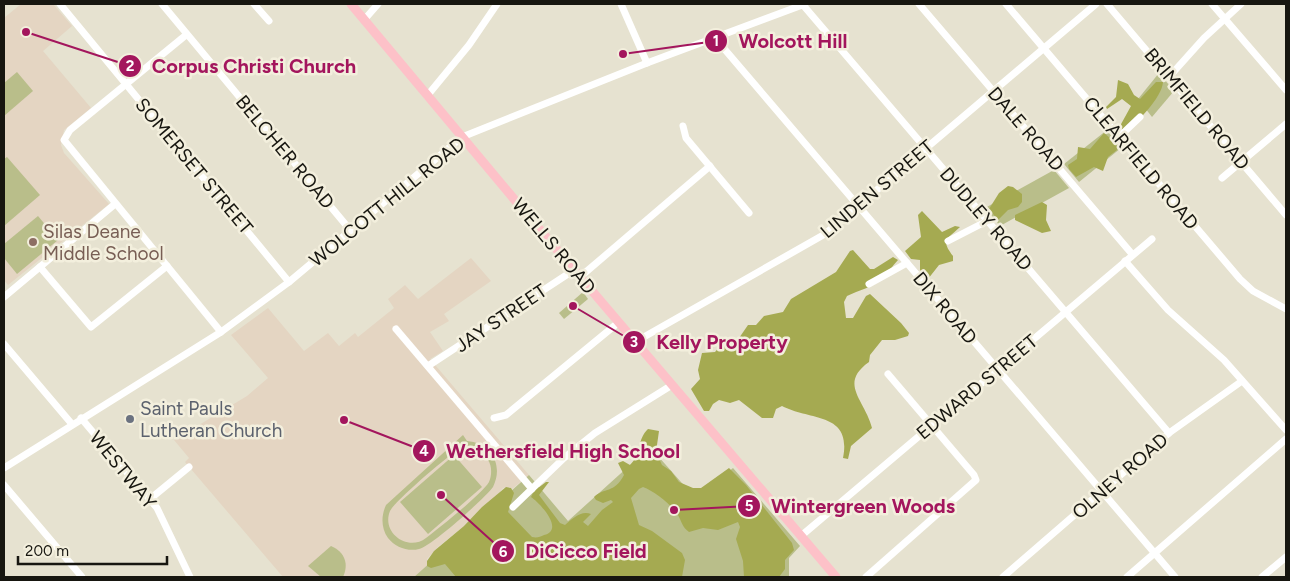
<svg xmlns="http://www.w3.org/2000/svg" width="1290" height="581" font-family="Figtree,sans-serif">
	<style>
		.education { fill: #e4d5c2 }
		.green { fill: #b9be8a; fill-rule: evenodd }
		.forest { fill: #a5aa51 }
		.lines { fill: none; stroke-linecap: round; stroke-linejoin: round }
		.minor { stroke: #fff; stroke-width: 7 }
		.major { stroke: #fdc1c8; stroke-width: 9 }
		.education-dot { fill: #8d6e63; stroke: #f3efdd; stroke-width: 2 }
		.worship-dot { fill: #6b7280; stroke: #f3efdd; stroke-width: 2 }
		.labels { text-anchor: middle; dominant-baseline: central; stroke-width: 5; stroke-linejoin: round; paint-order: stroke }
		.street-label { font-size: 19px; fill: #171610; stroke: #f3efdd }
		.education-label { font-size: 19px; fill: #785e54; stroke: #f3efdd; text-anchor: start }
		.worship-label { font-size: 19px; fill: #5b616d; stroke: #f3efdd; text-anchor: start }
		.leader { fill: none; stroke: #a3165d; stroke-width: 2 }
		.callout-dot { fill: #a3165d; stroke: #f3efdd; stroke-width: 2 }
		.mark-label { font-size: 15px; text-anchor: middle; font-weight: bold; fill: #fff }
		.callout-label { font-size: 20px; text-anchor: middle; font-weight: bold; fill: #a3165d; stroke: #f3efdd; stroke-width: 5; stroke-linejoin: round; paint-order: stroke }
	</style>
	<rect width="100%" height="100%" fill="#e6e2d0"/>
	<!-- education -->
	<g class="education">
		<polygon points="21,4 53,4 72,26 43,51 91,108 64,130 61,145 64,153 109,204 8,285 4,280 4,18"/>
		<polygon points="471,258 491,281 444,314 449,321 430,332 443,351 430,359 529,475 512,489 509,487 503,488 495,498 482,507 464,526 438,547 427,559 427,566 414,577 283,577 185,462 189,458 174,440 247,396 268,378 231,335 268,308 304,351 328,333 339,346 355,333 358,337 394,308 388,299 405,285 418,299"/>
	</g>
	<!-- green -->
	<g class="green">
		<polygon points="17,72 33,91 4,116 4,83"/>
		<polygon points="1159,73 1174,91 1152,117 1138,99"/>
		<polygon points="1107,130 1121,148 1079,182 1064,164"/>
		<polygon points="7,157 40,195 4,226 4,159"/>
		<polygon points="1054,170 1069,188 1000,226 985,208"/>
		<polygon points="38,216 58,240 17,274 4,258 4,244"/>
		<polygon points="583,292 588,299 564,319 559,313"/>
		<path d="M463,435L467,441C491,443 504,465 493,487C485,498 432,546 419,549C408,552 395,547 388,538C381,528 381,516 386,505ZM469,448C477,449 484,453 488,460C492,466 492,475 489,482C482,494 439,528 426,538C408,552 381,533 390,511C395,501 443,460 455,452C459,449 464,448 469,448Z"/>
		<polygon points="650,447 696,499 733,468 800,546 789,558 789,577 414,577 529,475 568,521"/>
		<polygon points="454,455 482,487 428,534 400,502"/>
		<path d="M331,546C345,552 349,564 343,577H321L308,566Z"/>
	</g>
	<!-- forest -->
	<g class="forest">
		<path d="M1118,80L1128,84L1134,95L1140,99L1156,82H1163C1162,98 1136,123 1125,133L1120,126L1131,106L1122,99L1107,109L1106,107L1116,97Z"/>
		<polygon points="1104,133 1116,143 1117,150 1108,157 1103,171 1094,167 1076,177 1069,169 1068,165 1077,159 1078,147 1090,149"/>
		<polygon points="1008,186 1013,187 1022,194 1022,202 1018,207 1008,210 998,220 989,209 999,193"/>
		<polygon points="1042,202 1047,205 1046,220 1051,231 1042,233 1015,220 1015,215"/>
		<path d="M922,211L942,232L955,226L960,227C946,240 941,240 953,256V261L939,265L928,279L920,270V260L911,259L905,251L921,237L918,215Z"/>
		<path d="M853,250L870,269H874L893,257L898,260C892,266 888,273 883,278C872,288 859,290 847,296L844,302L846,318H853L866,296L870,294L901,323L909,333L908,336L895,340H882L870,355L869,362C838,384 865,400 872,428L851,446L848,459L843,458C852,412 811,421 782,406L776,409L773,418H762L739,400L730,403L719,400L713,404L709,411H704L691,389L700,379L698,370L702,353L715,352L722,344L737,341L748,325H756L764,316L783,312L791,299L836,272L850,251Z"/>
		<path d="M648,429L659,431L656,452L662,465L671,471L679,482L693,488H701L729,468L746,485L792,543L794,550L785,560V569L779,577H744L743,561L736,539L740,527L738,522L718,530L703,528L689,532C682,527 682,522 678,515C672,505 654,491 643,487L639,489L631,498L639,525L652,531L682,553L685,560L682,577H456L445,564L431,568L427,566V561L434,551L464,526L482,507L506,487L511,488L514,493L508,512L532,537C537,538 540,537 544,535C565,530 540,503 531,497L534,491L546,482H549L539,495L560,523L565,525C572,519 581,510 591,514L583,522L588,526L602,510L613,502L611,500L603,503L596,500L594,497C604,487 614,494 624,475L618,463L623,461L630,465C641,455 637,439 648,429Z"/>
	</g>
	<g class="lines">
		<!-- minor -->
		<g class="minor">
			<polyline points="60,4 289,282"/>
			<polyline points="162,4 351,231"/>
			<polyline points="254,4 269,21"/>
			<polyline points="621,4 647,63"/>
			<polyline points="919,4 1132,254"/>
			<polyline points="1006,4 1240,279 1253,291 1286,309"/>
			<polyline points="1107,4 1286,215"/>
			<polyline points="1212,4 1286,90"/>
			<polyline points="803,5 1169,433"/>
			<polyline points="364,20 378,4"/>
			<polyline points="186,35 70,130 64,140 221,332"/>
			<polyline points="715,38 1175,577"/>
			<polyline points="1169,77 1204,38 1241,4"/>
			<polyline points="427,96 469,45 497,4"/>
			<polyline points="683,126 686,138 749,213"/>
			<polyline points="1119,137 1140,117"/>
			<polyline points="1222,178 1286,124"/>
			<polyline points="948,241 987,221"/>
			<polyline points="1125,261 1168,310 1224,360 1286,430"/>
			<polyline points="40,267 91,327 167,266"/>
			<polyline points="580,277 710,166"/>
			<polyline points="869,284 907,263"/>
			<polyline points="4,297 115,204"/>
			<polyline points="396,329 532,489"/>
			<polyline points="635,342 825,234 1096,4"/>
			<polyline points="4,344 71,423"/>
			<polyline points="428,366 574,270"/>
			<polyline points="81,418 157,508 190,577"/>
			<polyline points="494,418 506,415 619,322"/>
			<polyline points="4,468 221,332 289,282 462,137 647,63 805,4"/>
			<polyline points="4,485 82,577"/>
			<polyline points="150,499 189,467"/>
			<polyline points="513,507 564,458 595,433 672,385"/>
			<polyline points="801,536 1152,239"/>
			<polyline points="866,577 976,480 974,475 888,374"/>
			<polyline points="1003,577 1169,433 1242,381"/>
			<polyline points="1127,577 1286,439"/>
			<polyline points="1262,577 1286,557"/>
		</g>
		<!-- major -->
		<polyline class="major" points="351,4 529,217 836,577"/>
	</g>
	<!-- markers -->
	<circle class="education-dot" cx="33" cy="242" r="5"/>
	<circle class="worship-dot" cx="130" cy="419" r="5"/>
	<g class="labels">
		<!-- street labels -->
		<g class="street-label">
			<text transform="translate(1197 109) rotate(50)">BRIMFIELD ROAD</text>
			<text transform="translate(1026 129) rotate(49)">DALE ROAD</text>
			<text transform="translate(285 152) rotate(50)">BELCHER ROAD</text>
			<text transform="translate(1141 163) rotate(50)">CLEARFIELD ROAD</text>
			<text transform="translate(194 166) rotate(50)">SOMERSET STREET</text>
			<text transform="translate(877 189) rotate(-40)">LINDEN STREET</text>
			<text transform="translate(387 202) rotate(-39)">WOLCOTT HILL ROAD</text>
			<text transform="translate(986 219) rotate(49)">DUDLEY ROAD</text>
			<text transform="translate(554 246) rotate(50)">WELLS ROAD</text>
			<text transform="translate(945 308) rotate(50)">DIX ROAD</text>
			<text transform="translate(501 318) rotate(-34)">JAY STREET</text>
			<text transform="translate(977 387) rotate(-40)">EDWARD STREET</text>
			<text transform="translate(123 470) rotate(51)">WESTWAY</text>
			<text transform="translate(1120 476) rotate(-41)">OLNEY ROAD</text>
		</g>
		<!-- education labels -->
		<g class="education-label">
			<text x="43" y="231">Silas Deane<tspan x="43" dy="22">Middle School</tspan></text>
		</g>
		<!-- worship labels -->
		<g class="worship-label">
			<text x="140" y="408">Saint Pauls<tspan x="140" dy="22">Lutheran Church</tspan></text>
		</g>
	</g>
	<!-- callouts -->
	<path class="leader" d="M623 54L716 41M26 32L130 66M573 306L634 342M344 420L424 451M674 510L749 506M441 495L503 551"/>
	<g class="callout-dot">
		<circle cx="623" cy="54" r="5"/>
		<circle cx="26" cy="32" r="5"/>
		<circle cx="573" cy="306" r="5"/>
		<circle cx="344" cy="420" r="5"/>
		<circle cx="674" cy="510" r="5"/>
		<circle cx="441" cy="495" r="5"/>
		<circle cx="716" cy="41" r="12"/>
		<circle cx="130" cy="66" r="12"/>
		<circle cx="634" cy="342" r="12"/>
		<circle cx="424" cy="451" r="12"/>
		<circle cx="749" cy="506" r="12"/>
		<circle cx="503" cy="551" r="12"/>
	</g>
	<g class="mark-label">
		<text x="716" y="46">1</text>
		<text x="130" y="71">2</text>
		<text x="634" y="347">3</text>
		<text x="424" y="456">4</text>
		<text x="749" y="511">5</text>
		<text x="503" y="557">6</text>
	</g>
	<g class="callout-label">
		<text x="793" y="48">Wolcott Hill</text>
		<text x="254" y="73">Corpus Christi Church</text>
		<text x="722" y="349">Kelly Property</text>
		<text x="563" y="458">Wethersfield High School</text>
		<text x="863" y="513">Wintergreen Woods</text>
		<text x="586" y="558">DiCicco Field</text>
	</g>
	<!-- border -->
	<rect width="1290" height="581" fill="none" stroke="#171610" stroke-width="10"/>
	<!-- scale -->
	<path d="M18 556v8h149v-8" fill="none" stroke="#171610" stroke-width="2.5"/>
	<text x="25" y="556" font-size="15" fill="#171610" stroke="#f3efdd" stroke-width="4" paint-order="stroke">200 m</text>
</svg>
